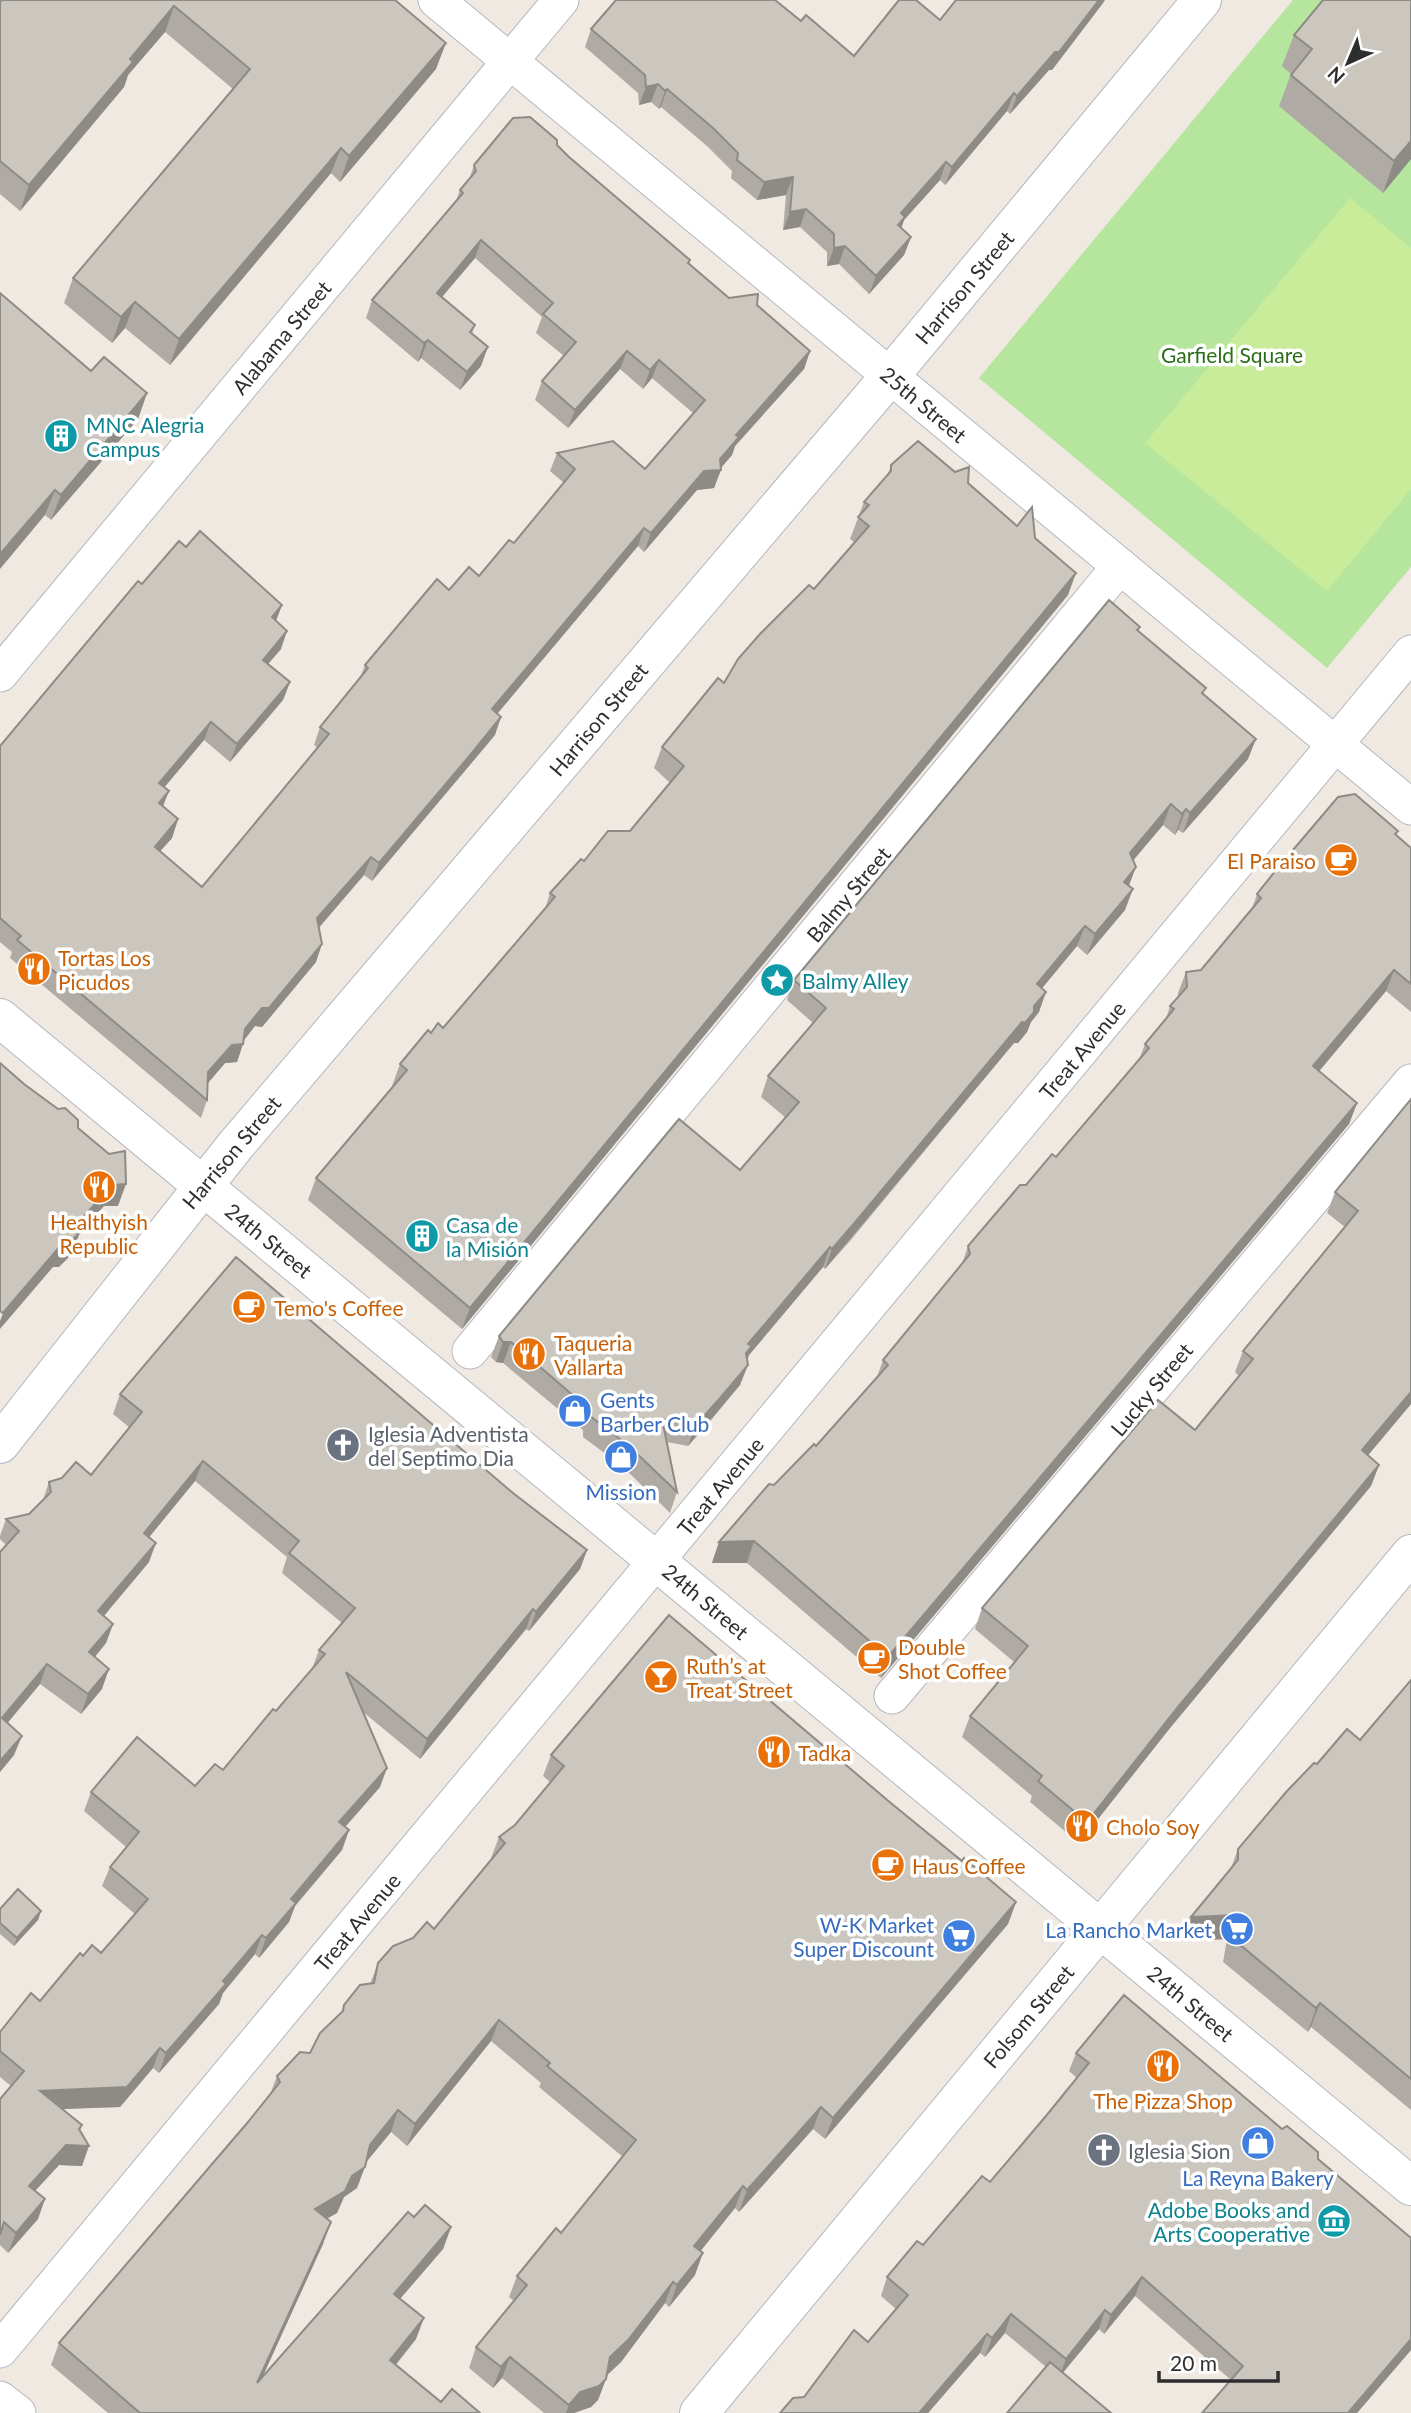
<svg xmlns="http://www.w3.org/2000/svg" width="1411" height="2413" font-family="Lato,sans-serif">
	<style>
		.green { fill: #b6e59e }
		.pitch { fill: #c9ec9a }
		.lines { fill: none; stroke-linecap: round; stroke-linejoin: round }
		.street-casing { stroke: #b4b7c1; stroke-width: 37 }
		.secondary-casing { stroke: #b4b7c1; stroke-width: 40 }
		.street { stroke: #fff; stroke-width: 35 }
		.secondary { stroke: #fff; stroke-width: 38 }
		.wall { fill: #afaba4 }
		.shaded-wall { fill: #8e8b86 }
		.building { fill: #cbc7bf; stroke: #8e8b86; stroke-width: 2 }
		.labels { text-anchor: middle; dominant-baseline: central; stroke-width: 7; stroke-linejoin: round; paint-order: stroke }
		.street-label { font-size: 21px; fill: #2e2e2e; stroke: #fff }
		.park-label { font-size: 21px; fill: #2c6e1b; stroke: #fff }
		.culture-label { font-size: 21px; fill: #0d838f; stroke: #fff; text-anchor: start }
		.food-label { font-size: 21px; fill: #c56008; stroke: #fff; text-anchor: start }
		.shop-label { font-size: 21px; fill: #366cbe; stroke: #fff }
		.worship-label { font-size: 21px; fill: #5b616d; stroke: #fff; text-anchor: start }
	</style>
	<rect width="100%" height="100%" fill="#efe9e1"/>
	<!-- green -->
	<polygon class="green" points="1293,0 1411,0 1411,567 1327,668 979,378"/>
	<!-- pitch -->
	<polygon class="pitch" points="1350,198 1411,248 1411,489 1327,591 1145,443"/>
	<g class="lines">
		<!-- street casing -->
		<g class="street-casing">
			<g id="street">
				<polyline points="436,0 1411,807"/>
				<polyline points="0,674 561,0"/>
				<polyline points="470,1351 1120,566"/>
				<polyline points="892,1696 1411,1082"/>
				<polyline points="0,2350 1411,653"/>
				<polyline points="0,2399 18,2413"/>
			</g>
		</g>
		<!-- secondary casing -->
		<g class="secondary-casing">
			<g id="secondary">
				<polyline points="0,1018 1411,2186"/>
				<polyline points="0,1444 235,1146 890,376 1202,0"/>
				<polyline points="699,2413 1411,1554"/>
			</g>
		</g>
		<!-- street -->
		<use href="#street" class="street"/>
		<!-- secondary -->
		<use href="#secondary" class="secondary"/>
	</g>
	<!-- wall -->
	<g class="wall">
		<polygon points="395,0 436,69 340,182 331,173 170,365 125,328 112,343 64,303 73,278 233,89 165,32 128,75 124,87 20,211 0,194 0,2"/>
		<polygon points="1411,0 1411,159 1383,193 1279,106 1291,74 1282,66 1294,35"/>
		<polygon points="1103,3 1052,70 1049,70 1010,114 1007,111 945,185 940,180 904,220 901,228 911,237 904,255 869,294 839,264 827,266 827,252 800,227 783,230 786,195 757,200 731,178 732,171 707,146 661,107 659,109 651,102 639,105 638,93 585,47 591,29 801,21 854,56 940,20"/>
		<polygon points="557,145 569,157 690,260 689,264 729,298 757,305 810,351 804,369 735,446 732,455 721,468 714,488 697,490 644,552 638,546 498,713 495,735 464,772 372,881 364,875 319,927 316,962 262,1027 255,1026 244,1040 237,1062 225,1063 208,1083 207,1100 201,1118 10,958 12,952 0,942 0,746 142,584 186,547 282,605 276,621 281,649 268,664 290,682 283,700 230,762 204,740 164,787 163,806 178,819 172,838 160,851 202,887 318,748 314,745 320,727 360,678 365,665 449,590 479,576 514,543 564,483 550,471 557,453 645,469 693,413 652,378 643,389 620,369 568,428 535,400 542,381 564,356 536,333 542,317 475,258 442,297 475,325 472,334 481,366 460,390 421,358 418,362 366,318 372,300 456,201 460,190 469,180 474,165"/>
		<polygon points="91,371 147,393 138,419 51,520 45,515"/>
		<polygon points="891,465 968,483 1017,526 1035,538 1068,595 462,1329 308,1200 316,1178 393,1087 392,1086 400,1064 431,1033 443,1028 545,909 550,893 584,861 630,831 670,783 654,768 662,747 814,589 855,543 850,539 864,502 888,474"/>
		<polygon points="1140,627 1138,631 1204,695 1248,759 1183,833 1178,830 1175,835 1163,825 1133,861 1125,910 1087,955 1077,946 1042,988 1039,1012 1031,1022 1027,1032 1018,1043 1014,1043 850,1241 825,1269 823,1267 749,1355 740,1385 713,1418 688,1446 667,1442 677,1492 670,1513 623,1467 583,1437 583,1430 503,1363 496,1362 491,1357 499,1336 740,1170 786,1118 761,1097 768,1076 813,1023 787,1000 794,980"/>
		<polygon points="1396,835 1411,848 1411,1012 1386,991 1319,1071 1357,1103 1349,1124 881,1678 747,1563 712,1563 719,1542 774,1485 816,1446 877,1377 883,1360 962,1264 968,1246 1026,1185 1056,1157 1139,1060 1145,1044 1166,1019 1170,1006 1178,997 1178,993 1186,972 1201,970 1252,909 1257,894"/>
		<polygon points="1411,1099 1411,1404 1368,1455 1379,1465 1371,1486 1170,1728 1079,1843 1030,1802 1032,1796 962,1737 970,1716 1014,1662 975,1629 982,1608 1195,1430 1239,1376 1235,1372 1243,1351 1345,1227 1327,1213 1335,1192"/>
		<polygon points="120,1394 513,1493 587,1550 580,1569 529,1631 526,1629 420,1759 363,1712 380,1787 345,1827 349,1830 342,1850 295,1906 289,1922 259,1958 255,1954 223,1993 219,2004 159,2073 153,2068 120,2107 62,2109 80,2131 82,2166 59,2165 35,2191 38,2219 8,2253 0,2245 0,2099 11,2086 0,2077 0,2032 40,2001 83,1956 101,1953 135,1914 102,1886 110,1867 126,1847 84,1811 91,1792 195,1786 223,1770 276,1711 312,1669 319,1650 342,1623 282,1573 287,1557 195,1481 149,1537 149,1562 104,1616 113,1624 106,1643 95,1657 102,1689 81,1714 40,1684 7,1723 14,1755 0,1772 0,1552 6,1545 0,1539 0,1536 6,1519 29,1514 43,1500 49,1482 91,1475 130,1428 113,1414"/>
		<polygon points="1411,1680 1411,2110 1311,2027 1308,2032 1223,1962 1227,1939 1182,1941 1231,1868 1238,1849 1317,1764 1360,1740"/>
		<polygon points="551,1755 892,1804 962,1861 1016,1902 1008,1924 825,2139 813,2129 739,2212 735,2208 700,2251 695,2275 669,2307 665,2303 621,2362 607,2375 598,2400 591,2407 574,2413 544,2413 502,2378 493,2388 469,2368 476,2347 514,2301 509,2297 517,2276 561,2233 623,2157 539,2087 541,2083 491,2041 407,2146 391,2132 366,2162 357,2188 344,2197 337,2213 326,2219 323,2244 262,2378 414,2217 451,2227 443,2249 400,2299 416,2339 396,2365 441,2402 480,2413 108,2413 51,2365 59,2343 248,2122 271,2092 277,2076 310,2053 341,2013 344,2005 370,1984 378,1963 434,1929 492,1859 491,1858 499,1837 515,1825 551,1783 543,1776"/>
		<polygon points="0,1909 41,1911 38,1920 14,1946 0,1934"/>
		<polygon points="1076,2053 1318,2159 1411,2238 1411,2350 1357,2413 1202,2413 1231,2380 1135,2296 1104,2334 1099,2329 1063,2373 1046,2367 1005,2333 985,2357 980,2353 928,2413 779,2413 804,2397 868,2342 896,2309 881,2296 887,2277 990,2182 1046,2116 1077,2078 1069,2071"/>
	</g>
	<!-- shaded-wall -->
	<g class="shaded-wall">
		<polygon points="1099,0 1105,0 1103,3 1052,70 1049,70 1010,114 1017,96"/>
		<polygon points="174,6 165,32 128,75 124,87 20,211 29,185 130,59"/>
		<polygon points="446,43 436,69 340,182 349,156"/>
		<polygon points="658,84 651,102 639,105 646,87"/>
		<polygon points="667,89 661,107 659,109 665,91"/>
		<polygon points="1014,93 1007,111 945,185 952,167"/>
		<polygon points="1411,141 1411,159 1383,193 1394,161"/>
		<polygon points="341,148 331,173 170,365 179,339"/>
		<polygon points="946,162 940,180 904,220 899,235 892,243 901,213"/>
		<polygon points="793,177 786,195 757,200 764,182"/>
		<polygon points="806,209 800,227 783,230 790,212"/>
		<polygon points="911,237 904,255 869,294 876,276"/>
		<polygon points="481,240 475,258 430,311 437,293"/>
		<polygon points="845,246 839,264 827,266 834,248"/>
		<polygon points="135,302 125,328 112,343 121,317"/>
		<polygon points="428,340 421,358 418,362 424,343"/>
		<polygon points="488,347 481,366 460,390 467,372"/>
		<polygon points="627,351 620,369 568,428 575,410"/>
		<polygon points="810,351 804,369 735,446 732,455 719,470 721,470 714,488 697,490 644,552 651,533 704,471 720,459 736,435"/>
		<polygon points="659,360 652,378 643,389 650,370"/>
		<polygon points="147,393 138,419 51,520 61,495"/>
		<polygon points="55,490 45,515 0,569 0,554"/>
		<polygon points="644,528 638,546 486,727 492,709"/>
		<polygon points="1076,573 1068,595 462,1329 470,1308"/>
		<polygon points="282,605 275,623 272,617"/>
		<polygon points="287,631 281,649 256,678 263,660"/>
		<polygon points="290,682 283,700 230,762 237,744"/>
		<polygon points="501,717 495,735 372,881 379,863"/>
		<polygon points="211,722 204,740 153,801 159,783"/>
		<polygon points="1256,739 1248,759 1183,833 1190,813"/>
		<polygon points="169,791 162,809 159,803"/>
		<polygon points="1171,804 1163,825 1122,873 1130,853"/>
		<polygon points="1186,809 1178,830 1175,835 1182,814"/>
		<polygon points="178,819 172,838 148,865 155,847"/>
		<polygon points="371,857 364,875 311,937 317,918"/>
		<polygon points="1136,867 1128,888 1124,882"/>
		<polygon points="1133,889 1125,910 1087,955 1095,934"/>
		<polygon points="1085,926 1077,946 1029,1004 1037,984"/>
		<polygon points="322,944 316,962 262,1027 255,1026 241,1044 243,1044 237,1062 225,1063 202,1090 208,1072 262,1008"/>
		<polygon points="1394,970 1386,991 1306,1087 1313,1066"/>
		<polygon points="1046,992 1039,1012 1031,1022 1027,1032 1018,1043 1014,1043 825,1269 832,1249"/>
		<polygon points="1357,1103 1349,1124 881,1678 888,1657"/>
		<polygon points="126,1184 118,1206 104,1206 79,1235 72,1254 59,1267 53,1267 0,1329 0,1321 3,1313 112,1185"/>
		<polygon points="830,1247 823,1267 749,1355 744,1367 738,1374 748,1344"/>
		<polygon points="503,1342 511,1342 503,1363 496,1362"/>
		<polygon points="748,1365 740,1385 688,1446 695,1426"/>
		<polygon points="1411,1392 1411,1404 1354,1472 1362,1450"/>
		<polygon points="203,1461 195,1481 137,1552 144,1533"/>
		<polygon points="1379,1465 1371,1486 1170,1728 1079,1843 1087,1822 1178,1707"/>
		<polygon points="754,1541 747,1563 712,1563 719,1542"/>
		<polygon points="156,1543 149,1562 91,1631 98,1611"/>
		<polygon points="587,1550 580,1569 529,1631 536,1612"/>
		<polygon points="533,1609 526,1629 420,1759 427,1739"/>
		<polygon points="113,1624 106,1643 82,1672 89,1652"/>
		<polygon points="47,1664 40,1684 0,1732 2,1718"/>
		<polygon points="109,1669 102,1689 81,1714 88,1694"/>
		<polygon points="22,1736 14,1755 0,1772 0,1761"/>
		<polygon points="387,1768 380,1787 332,1842 339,1822"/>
		<polygon points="349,1830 342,1850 295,1906 289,1922 259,1958 266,1938 291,1899"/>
		<polygon points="1016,1902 1008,1924 825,2139 833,2118"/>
		<polygon points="41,1911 38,1920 14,1946 17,1938"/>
		<polygon points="1236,1915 1227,1939 1182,1941 1191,1917"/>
		<polygon points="262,1935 255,1954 223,1993 219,2004 159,2073 166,2053 223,1981"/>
		<polygon points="1320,2003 1311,2027 1308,2032 1316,2008"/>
		<polygon points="499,2020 491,2041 407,2146 415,2124"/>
		<polygon points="160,2048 153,2068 120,2107 33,2110 40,2091"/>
		<polygon points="821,2107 813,2129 739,2212 747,2190"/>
		<polygon points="398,2110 391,2132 363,2166 370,2145"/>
		<polygon points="82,2125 74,2145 89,2146 82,2166 59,2165 22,2205 29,2186"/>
		<polygon points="365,2167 357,2188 344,2197 337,2213 307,2230 315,2209 352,2176"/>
		<polygon points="743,2186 735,2208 687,2268 694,2246"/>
		<polygon points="45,2199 38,2219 8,2253 16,2233"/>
		<polygon points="331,2222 323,2244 250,2404 257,2383"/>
		<polygon points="451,2227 443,2249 386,2315 394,2294"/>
		<polygon points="703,2253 695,2275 669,2307 677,2285"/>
		<polygon points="1142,2277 1135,2296 1104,2334 1111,2315"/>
		<polygon points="673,2282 665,2303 621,2362 603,2379 610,2357"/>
		<polygon points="1105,2310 1099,2329 1059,2377 1066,2359"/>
		<polygon points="1011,2314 1005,2333 985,2357 992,2338"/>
		<polygon points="424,2318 416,2339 382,2381 390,2360"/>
		<polygon points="987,2334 980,2353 928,2413 919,2413"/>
		<polygon points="1411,2339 1411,2350 1357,2413 1348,2413"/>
		<polygon points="510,2357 502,2378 493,2388 501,2367"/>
		<polygon points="606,2379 598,2400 591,2407 574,2413 566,2413 569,2405 580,2392"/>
	</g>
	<!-- building -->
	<g class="building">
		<polygon points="2,0 395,0 446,43 349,156 341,148 179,339 135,302 121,317 73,278 250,69 174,6 130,59 133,62 29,185 0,161 0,2"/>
		<polygon points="616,0 775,0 801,21 806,15 854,56 899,0 916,0 940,20 956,0 1099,0 1059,52 1055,52 1017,96 1014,93 952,167 946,162 901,213 905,217 898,225 911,237 876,276 845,246 834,248 834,234 806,209 790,212 793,177 764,182 737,160 738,153 713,128 667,89 665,91 658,84 646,87 645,75 591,29"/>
		<polygon points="1323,0 1411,0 1411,141 1394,161 1291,75 1312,49 1294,35"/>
		<polygon points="530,117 557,140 557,145 569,157 690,260 688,263 729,298 758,294 757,305 810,351 736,435 739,437 720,459 721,470 704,471 651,533 644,528 492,709 501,717 471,754 379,863 371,857 317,918 322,944 269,1008 262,1008 245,1029 243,1044 232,1045 208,1072 207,1100 17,940 21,936 0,918 0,746 138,581 142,584 179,541 186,547 200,531 282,605 272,617 287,631 263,660 290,682 237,744 211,722 159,783 169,791 159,803 178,819 155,847 202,887 329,734 320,727 368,668 365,665 437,579 449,590 469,567 479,576 509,540 514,543 575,469 557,453 613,441 645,469 705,400 659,360 650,370 627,351 575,410 542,381 576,342 543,314 553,303 481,240 437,293 475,325 470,332 488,347 467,372 428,340 424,343 372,300 463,193 460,190 476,171 474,165 513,118"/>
		<polygon points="0,293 91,371 104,357 147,393 61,495 55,490 0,554"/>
		<polygon points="918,441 955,472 969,467 968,483 1017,526 1032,507 1035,538 1076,573 470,1308 316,1178 407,1070 400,1064 428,1030 431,1033 438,1023 443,1028 555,897 550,893 581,859 584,861 608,831 630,831 684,766 662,747 718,678 724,683 738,659 760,634 809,585 814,589 869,526 858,517 869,505 864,502 891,471 891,465"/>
		<polygon points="1109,600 1140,627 1137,630 1206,688 1202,693 1256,739 1190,813 1186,809 1182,814 1171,804 1130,853 1136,867 1124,882 1133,889 1095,934 1085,926 1037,984 1046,992 1034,1006 1034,1012 1025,1023 1022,1022 857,1220 832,1249 830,1247 748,1344 752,1346 746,1353 748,1365 721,1397 695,1426 662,1419 677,1492 630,1447 590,1416 590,1410 511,1342 503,1342 499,1336 679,1119 740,1170 799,1102 768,1076 826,1008 794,980"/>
		<polygon points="1355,794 1398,831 1395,834 1411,848 1411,984 1394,970 1313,1066 1357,1103 888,1657 754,1541 719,1542 769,1484 774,1485 814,1444 816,1446 888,1365 883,1360 970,1254 968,1246 1020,1185 1026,1185 1052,1154 1056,1157 1149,1048 1145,1044 1174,1009 1170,1006 1187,987 1186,972 1201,970 1261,898 1257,894 1276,870 1338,797"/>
		<polygon points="0,1063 24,1084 58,1109 65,1108 78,1120 78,1128 109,1154 125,1151 126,1184 112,1185 78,1223 80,1232 67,1245 61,1245 3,1313 0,1311"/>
		<polygon points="1411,1099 1411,1392 1362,1450 1379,1465 1178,1707 1087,1822 1038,1781 1042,1776 970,1716 1028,1646 982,1608 1158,1400 1195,1430 1253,1359 1243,1351 1358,1211 1335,1192"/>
		<polygon points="236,1257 513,1493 587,1550 536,1612 533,1609 427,1739 346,1672 387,1768 339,1822 349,1830 291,1899 296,1903 266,1938 262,1935 223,1981 226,1984 166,2053 160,2048 127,2087 40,2091 82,2125 79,2129 89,2146 66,2145 29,2186 45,2199 16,2233 4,2222 0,2235 0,2099 24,2071 0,2051 0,2032 31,1993 40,2001 80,1953 83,1956 92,1945 101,1953 148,1899 110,1867 139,1832 91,1792 137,1737 195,1786 215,1764 223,1770 273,1709 276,1711 325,1654 319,1650 355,1608 289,1553 299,1541 203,1461 144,1533 156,1543 98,1611 113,1624 89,1652 109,1669 88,1694 47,1664 2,1718 22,1736 0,1761 0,1552 19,1531 6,1519 29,1514 51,1492 49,1482 62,1478 76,1462 91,1475 142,1412 120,1394"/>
		<polygon points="669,1615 892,1804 962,1861 964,1858 1016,1902 833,2118 821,2107 747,2190 743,2186 694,2246 703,2253 677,2285 673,2282 628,2340 610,2357 606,2379 599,2386 580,2392 569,2405 510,2357 501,2367 476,2347 527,2285 517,2276 556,2228 561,2233 636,2140 547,2066 550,2063 499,2020 415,2124 398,2110 370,2145 365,2167 352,2176 345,2191 315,2209 331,2222 257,2383 408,2212 414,2217 425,2205 451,2227 394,2294 424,2318 390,2360 441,2402 452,2389 480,2413 140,2413 59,2343 248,2122 280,2082 277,2076 284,2069 300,2052 310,2053 320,2033 343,2011 344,2005 360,1985 374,1983 378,1963 393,1946 413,1938 427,1922 434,1929 505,1843 499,1837 515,1825 564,1766 551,1755"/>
		<polygon points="1411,1680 1411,2079 1320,2003 1316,2008 1232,1938 1236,1915 1191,1917 1238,1860 1238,1849 1287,1791 1314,1763 1317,1764 1347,1729 1360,1740"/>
		<polygon points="18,1889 41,1911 17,1938 0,1923 0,1909"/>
		<polygon points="1124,1995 1282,2129 1287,2126 1318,2152 1318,2159 1411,2238 1411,2339 1348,2413 1202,2413 1243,2366 1142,2277 1111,2315 1105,2310 1066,2359 1011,2314 992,2338 987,2334 919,2413 780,2413 793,2398 804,2397 854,2330 868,2342 908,2295 887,2277 917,2241 923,2245 982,2176 990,2182 1046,2116 1089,2063 1076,2053"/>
		<polygon points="1050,2362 1111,2413 1007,2413"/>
	</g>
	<!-- icons -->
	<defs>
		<g id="building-disc" transform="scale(1.75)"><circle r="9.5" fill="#0f9aa8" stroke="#fff"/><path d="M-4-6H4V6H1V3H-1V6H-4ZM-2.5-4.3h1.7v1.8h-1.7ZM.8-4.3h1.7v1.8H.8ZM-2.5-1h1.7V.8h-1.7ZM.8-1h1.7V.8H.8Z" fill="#fff"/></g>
		<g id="cafe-disc" transform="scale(1.75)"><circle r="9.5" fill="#e8710a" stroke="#fff"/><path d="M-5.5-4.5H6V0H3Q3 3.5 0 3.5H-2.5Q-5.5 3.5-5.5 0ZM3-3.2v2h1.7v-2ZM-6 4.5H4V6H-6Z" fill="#fff"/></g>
		<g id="restaurant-disc" transform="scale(1.75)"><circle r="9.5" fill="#e8710a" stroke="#fff"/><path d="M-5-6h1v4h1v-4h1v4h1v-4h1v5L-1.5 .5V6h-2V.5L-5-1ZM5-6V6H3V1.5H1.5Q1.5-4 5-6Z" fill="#fff"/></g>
		<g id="sight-disc" transform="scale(1.75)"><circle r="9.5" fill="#0f9aa8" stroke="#fff"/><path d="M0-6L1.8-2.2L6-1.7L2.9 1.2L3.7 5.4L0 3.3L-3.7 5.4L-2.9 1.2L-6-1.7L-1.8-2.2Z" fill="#fff"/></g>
		<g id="shop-disc" transform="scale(1.75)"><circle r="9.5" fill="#3f7fe0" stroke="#fff"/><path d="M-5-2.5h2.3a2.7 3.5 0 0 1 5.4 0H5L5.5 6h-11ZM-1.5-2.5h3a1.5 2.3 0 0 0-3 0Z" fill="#fff"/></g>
		<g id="church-disc" transform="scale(1.75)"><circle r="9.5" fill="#6b7280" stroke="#fff"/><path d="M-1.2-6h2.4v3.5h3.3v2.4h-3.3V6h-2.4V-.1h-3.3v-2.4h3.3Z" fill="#fff"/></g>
		<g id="bar-disc" transform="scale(1.75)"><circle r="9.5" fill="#e8710a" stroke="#fff"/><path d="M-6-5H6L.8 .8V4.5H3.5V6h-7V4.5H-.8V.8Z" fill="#fff"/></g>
		<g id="supermarket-disc" transform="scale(1.75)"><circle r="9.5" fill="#3f7fe0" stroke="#fff"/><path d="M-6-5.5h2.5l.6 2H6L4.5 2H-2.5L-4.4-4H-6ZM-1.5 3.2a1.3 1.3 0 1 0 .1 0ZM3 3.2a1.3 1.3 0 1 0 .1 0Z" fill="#fff"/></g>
		<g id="museum-disc" transform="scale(1.75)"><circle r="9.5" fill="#0f9aa8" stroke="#fff"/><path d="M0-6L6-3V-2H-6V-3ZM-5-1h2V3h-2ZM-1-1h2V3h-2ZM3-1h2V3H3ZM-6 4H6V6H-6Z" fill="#fff"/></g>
	</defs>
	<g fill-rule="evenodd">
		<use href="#building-disc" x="61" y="436"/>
		<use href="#cafe-disc" x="1341" y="860"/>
		<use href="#restaurant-disc" x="34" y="969"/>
		<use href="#sight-disc" x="777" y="980"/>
		<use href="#restaurant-disc" x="99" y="1187"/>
		<use href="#building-disc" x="422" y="1236"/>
		<use href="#cafe-disc" x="249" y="1307"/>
		<use href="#restaurant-disc" x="529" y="1354"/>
		<use href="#shop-disc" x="575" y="1411"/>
		<use href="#church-disc" x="343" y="1445"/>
		<use href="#shop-disc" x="621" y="1457"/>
		<use href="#cafe-disc" x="874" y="1658"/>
		<use href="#bar-disc" x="661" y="1677"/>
		<use href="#restaurant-disc" x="774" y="1752"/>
		<use href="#restaurant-disc" x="1082" y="1826"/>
		<use href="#cafe-disc" x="888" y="1865"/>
		<use href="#supermarket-disc" x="1237" y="1929"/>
		<use href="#supermarket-disc" x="959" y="1936"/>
		<use href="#restaurant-disc" x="1163" y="2066"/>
		<use href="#shop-disc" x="1258" y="2143"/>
		<use href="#church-disc" x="1104" y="2150"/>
		<use href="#museum-disc" x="1334" y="2221"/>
	</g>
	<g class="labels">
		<!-- street labels -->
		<g class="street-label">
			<text transform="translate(964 287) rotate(-50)">Harrison Street</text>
			<text transform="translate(281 337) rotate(-50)">Alabama Street</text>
			<text transform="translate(924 404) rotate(40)">25th Street</text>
			<text transform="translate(598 719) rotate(-50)">Harrison Street</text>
			<text transform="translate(848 894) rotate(-50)">Balmy Street</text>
			<text transform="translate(1082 1050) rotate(-50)">Treat Avenue</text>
			<text transform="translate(231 1152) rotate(-50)">Harrison Street</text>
			<text transform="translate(269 1240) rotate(39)">24th Street</text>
			<text transform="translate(1151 1389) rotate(-50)">Lucky Street</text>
			<text transform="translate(720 1486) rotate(-50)">Treat Avenue</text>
			<text transform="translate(706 1601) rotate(40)">24th Street</text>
			<text transform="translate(357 1922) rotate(-50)">Treat Avenue</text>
			<text transform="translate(1191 2003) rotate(40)">24th Street</text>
			<text transform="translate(1028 2016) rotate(-50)">Folsom Street</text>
		</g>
		<!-- park labels -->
		<g class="park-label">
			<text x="1232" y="354">Garfield Square</text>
		</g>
		<!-- culture labels -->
		<g class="culture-label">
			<text x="86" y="424">MNC Alegria<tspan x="86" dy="24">Campus</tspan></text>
			<text x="802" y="980">Balmy Alley</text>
			<text x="446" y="1224">Casa de<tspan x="446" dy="24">la Misión</tspan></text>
			<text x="1310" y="2209" text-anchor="end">Adobe Books and<tspan x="1310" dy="24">Arts Cooperative</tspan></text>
		</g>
		<!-- food labels -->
		<g class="food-label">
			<text x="1316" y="860" text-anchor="end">El Paraiso</text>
			<text x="58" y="957">Tortas Los<tspan x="58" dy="24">Picudos</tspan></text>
			<text x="99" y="1221" text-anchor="middle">Healthyish<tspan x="99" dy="24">Republic</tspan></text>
			<text x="274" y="1307">Temo's Coffee</text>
			<text x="554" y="1342">Taqueria<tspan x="554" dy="24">Vallarta</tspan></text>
			<text x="898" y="1646">Double<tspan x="898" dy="24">Shot Coffee</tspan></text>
			<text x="686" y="1665">Ruth’s at<tspan x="686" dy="24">Treat Street</tspan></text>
			<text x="798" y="1752">Tadka</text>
			<text x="1106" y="1826">Cholo Soy</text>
			<text x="912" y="1865">Haus Coffee</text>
			<text x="1163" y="2100" text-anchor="middle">The Pizza Shop</text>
		</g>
		<!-- shop labels -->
		<g class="shop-label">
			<text x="600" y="1399" text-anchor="start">Gents<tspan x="600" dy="24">Barber Club</tspan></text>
			<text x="621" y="1491">Mission</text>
			<text x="934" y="1924" text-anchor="end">W-K Market<tspan x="934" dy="24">Super Discount</tspan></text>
			<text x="1212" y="1929" text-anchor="end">La Rancho Market</text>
			<text x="1258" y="2177">La Reyna Bakery</text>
		</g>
		<!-- worship labels -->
		<g class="worship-label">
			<text x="368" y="1433">Iglesia Adventista<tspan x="368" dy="24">del Septimo Dia</tspan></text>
			<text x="1128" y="2150">Iglesia Sion</text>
		</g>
	</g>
	<!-- north arrow -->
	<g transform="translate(1348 63) rotate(224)" stroke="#ffffff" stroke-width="5" paint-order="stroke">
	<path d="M0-5L12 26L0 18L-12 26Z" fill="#2e2e2e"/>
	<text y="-10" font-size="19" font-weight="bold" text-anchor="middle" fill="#2e2e2e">N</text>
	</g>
	<!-- scale -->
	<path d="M1159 2371v10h119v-10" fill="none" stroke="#2e2e2e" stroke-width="3.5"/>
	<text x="1170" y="2371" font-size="21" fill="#2e2e2e" stroke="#ffffff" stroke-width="5" paint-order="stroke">20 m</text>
</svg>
